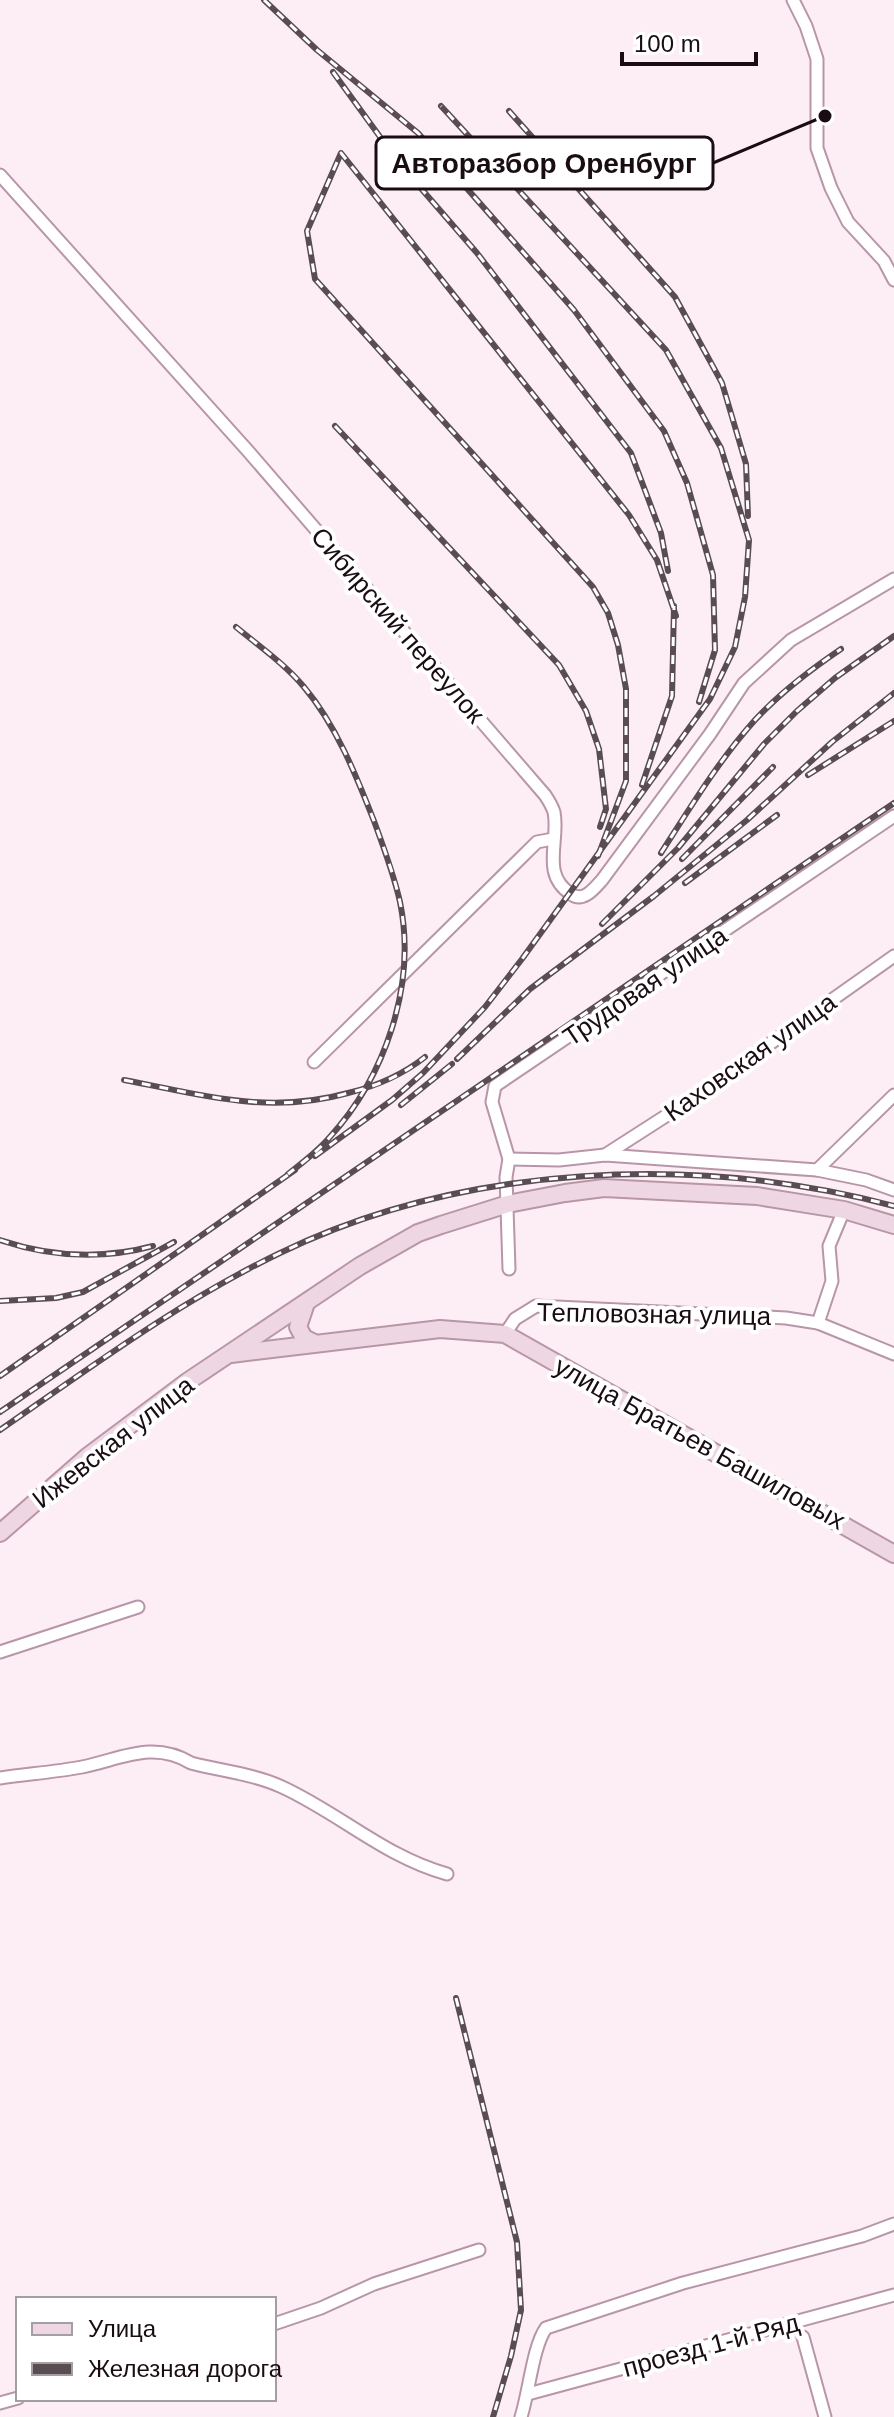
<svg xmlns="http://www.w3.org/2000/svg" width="894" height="2417" font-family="Helvetica,sans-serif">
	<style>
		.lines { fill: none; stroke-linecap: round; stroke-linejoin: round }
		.street-casing { stroke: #b896a7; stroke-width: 15 }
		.secondary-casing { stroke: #b896a7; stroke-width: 20 }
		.street { stroke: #fff; stroke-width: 11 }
		.secondary { stroke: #eed7e3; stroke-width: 16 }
		.rail-casing { stroke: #594c53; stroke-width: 6 }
		.rail { stroke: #fff; stroke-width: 3; stroke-dasharray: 9; stroke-linecap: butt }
		.labels { text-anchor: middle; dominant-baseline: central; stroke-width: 8; stroke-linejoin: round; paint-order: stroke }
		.street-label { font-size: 26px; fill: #190d13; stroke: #fff }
		.leader { fill: none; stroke: #190d13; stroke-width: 3 }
		.callout-dot { fill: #190d13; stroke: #fff; stroke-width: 3 }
		.callout { fill: #fff; stroke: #190d13; stroke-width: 3 }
		.callout-label { font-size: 28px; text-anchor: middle; font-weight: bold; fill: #190d13 }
	</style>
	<rect width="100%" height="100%" fill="#fdeef5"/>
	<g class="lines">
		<!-- street casing -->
		<g class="street-casing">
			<g id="street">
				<polyline points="793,0 806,26 817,59 817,148 831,188 848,222 884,261 894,280"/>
				<path d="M0,175L248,451L545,795C549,801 552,806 554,812C560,841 540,874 571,894C583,903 594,889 602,880L710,734L744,683L791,640L894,579"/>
				<polyline points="314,1062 537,842 553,839"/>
				<polyline points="605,1155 686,1103 894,956"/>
				<polyline points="509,1159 559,1160 605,1155 817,1170 866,1180 894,1190"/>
				<polyline points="817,1170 894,1095"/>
				<polyline points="509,1269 506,1177 509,1159 492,1102 495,1086 894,816"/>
				<polyline points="818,1323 832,1281 829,1246 844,1210"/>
				<polyline points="505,1334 515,1319 536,1306 786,1318 818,1323 894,1354"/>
				<polyline points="0,1652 138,1607"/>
				<path d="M0,1778C27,1774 55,1772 82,1767C121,1759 153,1740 191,1763C221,1771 254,1774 282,1787C339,1813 385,1857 447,1874"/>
				<polyline points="274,2324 321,2308 374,2284 479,2250"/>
				<polyline points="803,2337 825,2417"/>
				<polyline points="528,2394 894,2295"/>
				<polyline points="0,2403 18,2398"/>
				<path d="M521,2417C529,2392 533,2346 546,2328L683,2283L862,2236L894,2224"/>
			</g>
		</g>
		<!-- secondary casing -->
		<g class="secondary-casing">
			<g id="secondary">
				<polyline points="306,1303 298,1327 304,1338 314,1343"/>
				<polyline points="231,1354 440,1329 505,1334 894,1554"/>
				<polyline points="0,1533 87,1457 187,1382 360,1266 418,1233 441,1225 508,1204 565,1193 604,1188 757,1196 844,1210 894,1225"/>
			</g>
		</g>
		<!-- street -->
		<use href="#street" class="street"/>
		<!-- secondary -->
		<use href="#secondary" class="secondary"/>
		<!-- rail casing -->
		<g class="rail-casing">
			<g id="rail">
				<polyline points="264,0 317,50 418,133 574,310 664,431 687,483 713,575 715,650 699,702"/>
				<polyline points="333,72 399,163 477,253 631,453 661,533 668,571"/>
				<polyline points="509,111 675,297 722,383 746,464 748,516"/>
				<polyline points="335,426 559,665 586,711 599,749 606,809 600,827"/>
				<path d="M236,627C259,646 285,664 304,687C336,725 356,775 374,821C384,848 394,875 400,902C417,985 385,1077 329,1138C317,1152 302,1163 288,1174"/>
				<polyline points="808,775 894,721"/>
				<polyline points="642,785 672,696 674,606"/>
				<path d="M661,853C690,808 719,760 755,720C780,693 810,670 841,649"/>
				<polyline points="598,856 626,781 626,689 618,645 608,613 593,587 315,279 307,231 341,153 629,515 657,560 676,616"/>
				<polyline points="682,859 773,767"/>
				<polyline points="685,883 777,815"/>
				<polyline points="602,924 678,848 764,744 797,711 835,678 894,636"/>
				<polyline points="457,1059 530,989 654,896 747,820 832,742 894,693"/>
				<path d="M124,1080C204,1095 268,1115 348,1093C377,1086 401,1076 425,1057"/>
				<polyline points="401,1105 452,1064"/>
				<polyline points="315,1156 392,1100 423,1073 485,1007 522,959 710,699 735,647 745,597 749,540 721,448 666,350 441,106"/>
				<path d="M0,1240C51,1257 101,1260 153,1246"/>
				<polyline points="0,1301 56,1298 83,1292 174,1242"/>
				<polyline points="0,1376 295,1170"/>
				<polyline points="0,1412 894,803"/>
				<path d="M0,1430C91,1367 180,1301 280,1253C465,1163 698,1154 894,1206"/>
				<polyline points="456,1998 517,2242 521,2310 511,2356 493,2417"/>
			</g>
		</g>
		<!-- rail -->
		<use href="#rail" class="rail"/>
	</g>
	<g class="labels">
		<!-- street labels -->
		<g class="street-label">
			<text transform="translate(398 625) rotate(49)">Сибирский переулок</text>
			<text transform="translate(645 986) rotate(-34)">Трудовая улица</text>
			<text transform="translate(750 1057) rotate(-35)">Каховская улица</text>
			<text transform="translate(654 1314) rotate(1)">Тепловозная улица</text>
			<text transform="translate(113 1442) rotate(-38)">Ижевская улица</text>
			<text transform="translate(700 1443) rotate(29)">улица Братьев Башиловых</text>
			<text transform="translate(711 2345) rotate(-15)">проезд 1-й Ряд</text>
		</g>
	</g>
	<!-- callouts -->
	<path class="leader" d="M825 116L713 163"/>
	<circle class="callout-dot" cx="825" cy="116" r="8"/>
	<rect class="callout" x="376" y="137" width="337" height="52" rx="8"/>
	<g class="callout-label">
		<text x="544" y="173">Авторазбор Оренбург</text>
	</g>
	<!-- legend -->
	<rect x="16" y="2297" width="260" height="104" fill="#ffffff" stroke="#a39ea1" stroke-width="2"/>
	<rect x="32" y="2323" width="40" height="12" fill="#eed7e3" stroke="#a39ea1" stroke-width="2"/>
	<text x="88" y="2337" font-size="24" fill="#190d13">Улица</text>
	<rect x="32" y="2363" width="40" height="12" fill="#594c53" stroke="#a39ea1" stroke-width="2"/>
	<text x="88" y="2377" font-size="24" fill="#190d13">Железная дорога</text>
	<!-- scale -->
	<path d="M622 52v12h134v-12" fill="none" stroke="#190d13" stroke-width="4"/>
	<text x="634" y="52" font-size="24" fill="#190d13" stroke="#ffffff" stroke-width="6" paint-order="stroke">100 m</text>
</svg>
